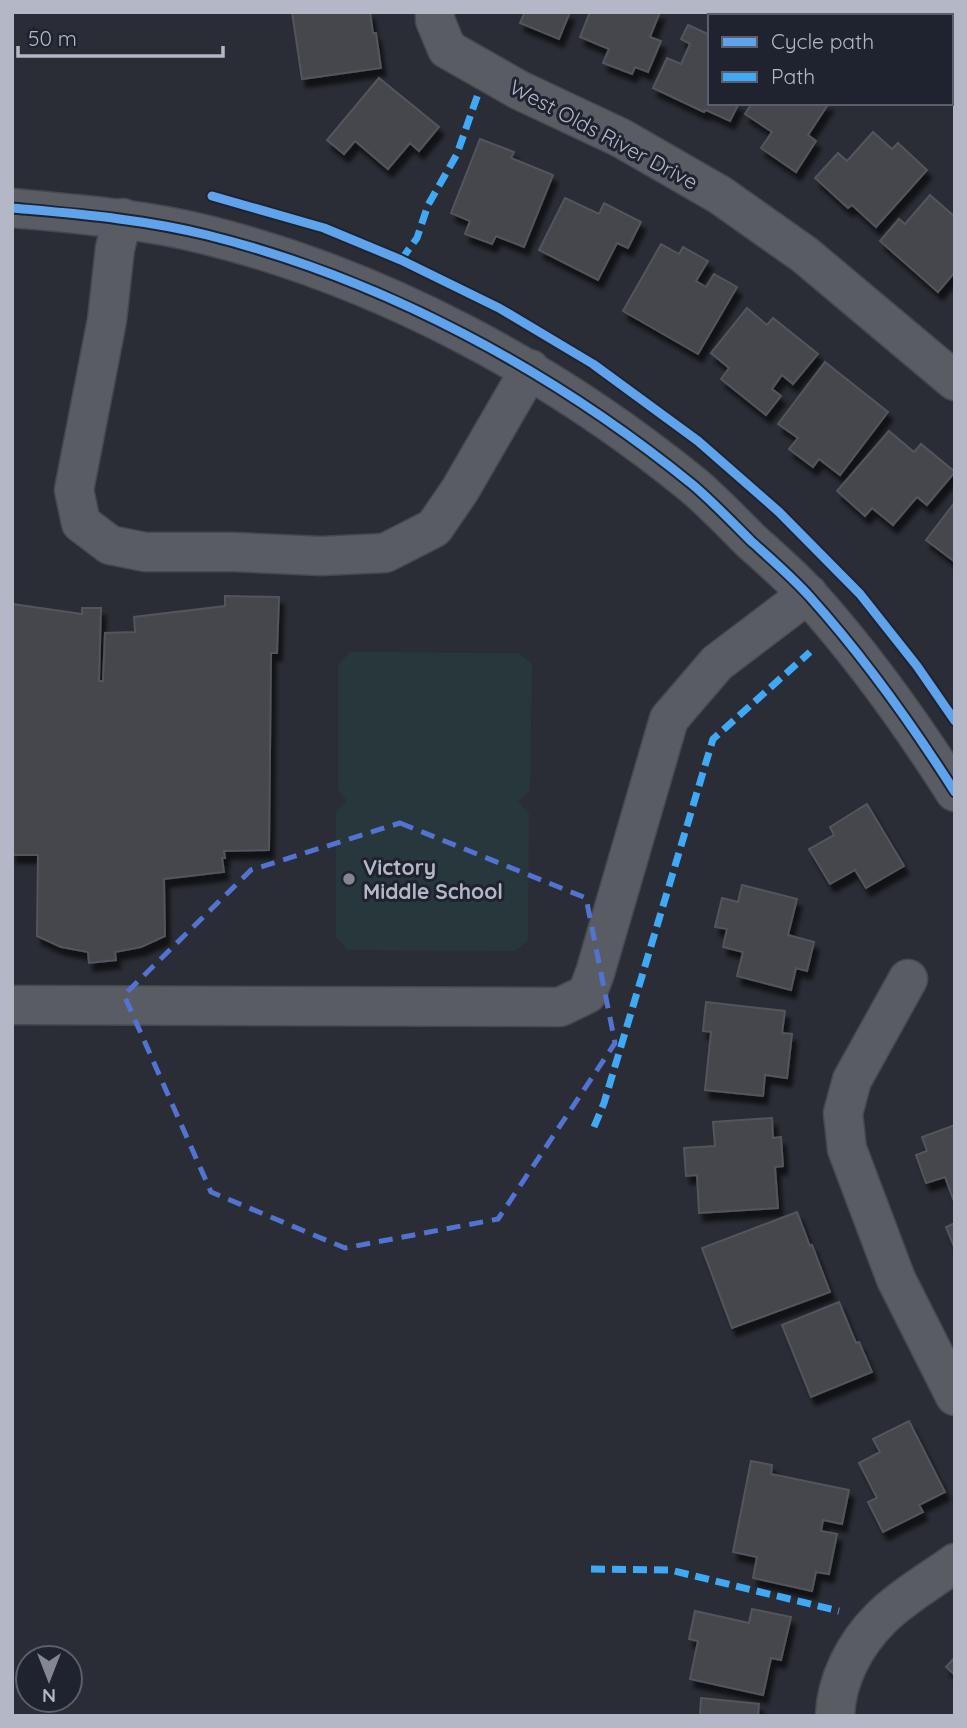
<svg xmlns="http://www.w3.org/2000/svg" width="967" height="1728" font-family="Quicksand,sans-serif">
	<style>
		.green { fill: #28373b }
		.building { fill: #44474e; stroke: #52555d; stroke-width: 2; filter: url(#shadow) }
		.lines { fill: none; stroke-linecap: round; stroke-linejoin: round }
		.minor-casing { stroke: #46484e; stroke-width: 41 }
		.minor { stroke: #5a5c63; stroke-width: 38 }
		.quiet { stroke: #3fa9f5; stroke-width: 7; stroke-dasharray: 14 7; stroke-linecap: butt }
		.cycleway-casing { stroke: #1e232f; stroke-width: 13 }
		.cycleway { stroke: #60a3ed; stroke-width: 9 }
		.marked { fill: none; stroke: #5273d2; stroke-width: 5; stroke-dasharray: 14 9; stroke-linejoin: round }
		.poi-dot { fill: #848793; stroke: #1e232f; stroke-width: 2.5 }
		.labels { text-anchor: middle; dominant-baseline: central; stroke-width: 6; stroke-linejoin: round; paint-order: stroke }
		.street-label { font-size: 21px; fill: #b4b8c6; stroke: #1e232f }
		.poi-label { font-size: 21px; font-weight: bold; fill: #b4b8c6; stroke: #1e232f; text-anchor: start }
	</style>
	<defs>
		<filter id="shadow"><feDropShadow dx="4.5" dy="8" stdDeviation="2" flood-color="#0009"/></filter>
	</defs>
	<rect width="100%" height="100%" fill="#2a2d35"/>
	<!-- green -->
	<polygon class="green" points="350,652 519,653 532,664 530,791 518,802 529,813 528,940 515,951 348,950 336,937 336,812 347,801 338,790 338,665"/>
	<!-- building -->
	<g class="building">
		<polygon points="292,12 370,12 373,33 376,33 381,68 302,79"/>
		<polygon points="525,12 570,12 559,39 520,23"/>
		<polygon points="590,12 660,12 650,37 661,41 648,72 635,67 632,74 603,63 609,49 580,37"/>
		<polygon points="853,12 923,12 921,16 859,16"/>
		<polygon points="955,14 955,83 951,81 951,17"/>
		<polygon points="688,25 710,35 710,103 739,103 730,121 706,110 704,112 653,88 667,58 681,64 690,44 681,39"/>
		<polygon points="379,78 439,127 419,151 410,143 388,169 355,141 344,154 327,140"/>
		<polygon points="752,103 829,103 808,135 816,141 796,172 761,148 772,132 745,114"/>
		<polygon points="873,132 892,149 898,143 927,170 876,227 852,205 848,208 815,178 838,153 847,161"/>
		<polygon points="480,139 514,152 511,158 553,175 524,247 496,236 492,244 465,234 470,221 451,213"/>
		<polygon points="930,195 954,216 955,214 955,272 938,292 880,241 899,219 905,224"/>
		<polygon points="565,198 599,214 604,203 641,222 628,248 617,243 598,280 539,250"/>
		<polygon points="661,244 679,254 683,247 708,261 696,281 706,287 714,274 737,287 698,354 623,311"/>
		<polygon points="747,308 767,325 773,318 818,354 793,384 782,375 772,389 781,396 766,415 721,379 729,368 711,353"/>
		<polygon points="825,362 888,412 840,475 819,459 813,467 789,449 798,438 778,424"/>
		<polygon points="889,431 914,452 921,444 955,472 927,505 917,497 893,525 872,508 865,516 837,491"/>
		<polygon points="955,502 955,562 926,540"/>
		<polygon points="225,596 279,597 277,653 271,653 269,850 224,851 225,858 222,858 224,872 164,879 165,936 141,947 115,952 116,960 89,963 88,952 61,947 37,936 38,855 12,855 12,604 82,614 82,608 101,608 99,681 103,681 105,633 135,632 134,617 225,606"/>
		<polygon points="867,804 904,866 866,888 855,870 830,884 809,849 834,835 830,827"/>
		<polygon points="742,885 797,899 788,935 814,942 807,971 796,968 791,990 737,976 743,952 723,947 727,929 715,927 722,898 738,902"/>
		<polygon points="706,1002 785,1011 782,1033 792,1034 787,1078 765,1075 763,1096 705,1090 711,1032 703,1031"/>
		<polygon points="772,1118 773,1138 781,1137 783,1166 775,1167 778,1208 699,1213 697,1175 686,1176 684,1148 715,1146 713,1122"/>
		<polygon points="955,1125 955,1204 945,1177 926,1183 916,1155 927,1151 922,1137"/>
		<polygon points="797,1212 810,1246 812,1245 830,1292 732,1328 702,1248"/>
		<polygon points="955,1223 955,1249 946,1227"/>
		<polygon points="839,1302 856,1343 859,1342 872,1372 811,1397 782,1325"/>
		<polygon points="909,1421 945,1492 919,1505 923,1512 883,1532 868,1502 877,1498 859,1463 880,1452 873,1439"/>
		<polygon points="751,1461 772,1465 771,1474 849,1490 842,1524 823,1520 821,1531 837,1534 829,1574 816,1572 812,1591 753,1578 757,1557 733,1552"/>
		<polygon points="752,1609 791,1617 781,1660 771,1658 763,1695 690,1679 698,1641 689,1639 695,1611 749,1623"/>
		<polygon points="955,1657 955,1675 946,1667"/>
		<polygon points="701,1698 759,1704 758,1716 700,1716"/>
	</g>
	<g class="lines">
		<!-- minor casing -->
		<g class="minor-casing">
			<g id="minor">
				<polyline points="435,12 435,20 447,49 519,90 621,138 720,195 805,255 955,381"/>
				<path d="M12,208C78,214 143,219 207,235C383,279 553,371 693,485C713,502 732,522 751,541C771,559 792,577 810,597C864,657 911,723 955,792"/>
				<polyline points="123,218 115,248 107,320 74,490 81,523 110,545 145,552 234,552 321,556 385,553 434,528 460,490 530,369"/>
				<polyline points="908,979 852,1080 843,1113 847,1149 896,1279 955,1396"/>
				<polyline points="12,1005 560,1007 587,994 595,973 669,719 717,663 808,594"/>
				<path d="M835,1716C836,1680 855,1644 880,1619C898,1600 933,1579 955,1563"/>
			</g>
		</g>
		<!-- minor -->
		<use href="#minor" class="minor"/>
		<!-- quiet -->
		<g class="quiet">
			<polyline points="401,260 417,238 428,205 457,154 478,94"/>
			<polyline points="594,1127 604,1103 713,739 810,652"/>
			<polyline points="591,1569 670,1570 839,1611"/>
		</g>
		<!-- cycleway casing -->
		<g class="cycleway-casing">
			<g id="cycleway">
				<polyline points="212,196 324,228 401,260 499,308 593,364 698,441 779,512 860,594 917,666 955,721"/>
				<path d="M12,208C78,214 143,219 207,235C383,279 553,371 693,485C713,502 732,522 751,541C771,559 792,577 810,597C864,657 911,723 955,792"/>
			</g>
		</g>
		<!-- cycleway -->
		<use href="#cycleway" class="cycleway"/>
	</g>
	<!-- marked area -->
	<path class="marked" d="M400,823L586,898L615,1043L498,1219L345,1248L211,1192L124,995L251,870Z"/>
	<!-- markers -->
	<circle class="poi-dot" cx="349" cy="879" r="7"/>
	<g class="labels">
		<!-- street labels -->
		<g class="street-label">
			<text transform="translate(604 134) rotate(28)">West Olds River Drive</text>
		</g>
		<!-- poi labels -->
		<g class="poi-label">
			<text x="363" y="867">Victory<tspan x="363" dy="24">Middle School</tspan></text>
		</g>
	</g>
	<!-- border -->
	<rect width="967" height="1728" fill="none" stroke="#b4b8c6" stroke-width="28"/>
	<!-- legend -->
	<rect x="708" y="14" width="245" height="91" fill="#1e232f" stroke="#5a5f6b" stroke-width="2"/>
	<rect x="722" y="37" width="35" height="10" fill="#60a3ed" stroke="#5a5f6b" stroke-width="2"/>
	<text x="771" y="49" font-size="21" fill="#b4b8c6">Cycle path</text>
	<rect x="722" y="72" width="35" height="10" fill="#3fa9f5" stroke="#5a5f6b" stroke-width="2"/>
	<text x="771" y="84" font-size="21" fill="#b4b8c6">Path</text>
	<!-- north arrow -->
	<g transform="translate(49 1679) rotate(180)"><circle r="33" fill="#1e232f" stroke="#5a5f6b" stroke-width="2"/>
	<path d="M0-5L12 26L0 18L-12 26Z" fill="#848793"/>
	<text y="-10" font-size="19" font-weight="bold" text-anchor="middle" fill="#b4b8c6">N</text>
	</g>
	<!-- scale -->
	<path d="M18 46v10h205v-10" fill="none" stroke="#b4b8c6" stroke-width="3.5"/>
	<text x="28" y="46" font-size="21" fill="#b4b8c6" stroke="#1e232f" stroke-width="5" paint-order="stroke">50 m</text>
</svg>
